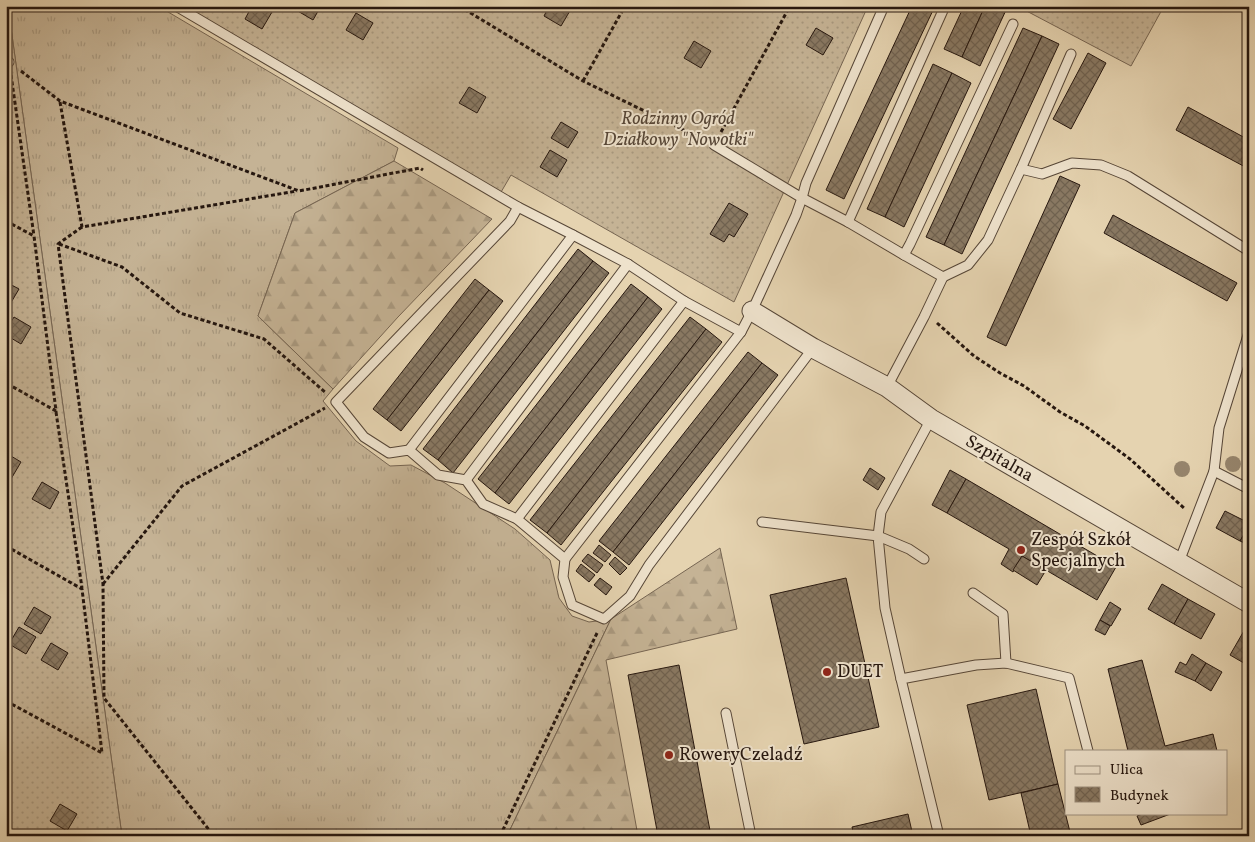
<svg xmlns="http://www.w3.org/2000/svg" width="1255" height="842" font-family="Vollkorn,serif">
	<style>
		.grass { fill: url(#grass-tufts); stroke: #766552 }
		.forest { fill: url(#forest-firs); stroke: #766552 }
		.garden { fill: url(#garden-dots); stroke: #766552 }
		.building { fill: url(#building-cross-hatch); stroke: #26170f }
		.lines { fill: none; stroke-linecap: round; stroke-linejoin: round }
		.service-casing { stroke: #564637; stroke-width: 11 }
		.minor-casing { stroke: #564637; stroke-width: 21 }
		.path { stroke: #26170f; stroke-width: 3; stroke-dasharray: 4 2.5; stroke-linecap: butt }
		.service { stroke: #eee2cc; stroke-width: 9 }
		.minor { stroke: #eee2cc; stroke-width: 19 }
		.tree { fill: #96856d }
		.poi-dot { fill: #8f2418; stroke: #eee2cc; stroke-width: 2 }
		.labels { text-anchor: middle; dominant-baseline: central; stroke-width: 4; stroke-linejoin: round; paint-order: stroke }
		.park-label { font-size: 18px; font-style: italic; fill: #564637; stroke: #eee2cc }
		.street-label { font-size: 18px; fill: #26170f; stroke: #eee2cc }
		.poi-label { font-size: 18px; fill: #26170f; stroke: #eee2cc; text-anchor: start }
	</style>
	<defs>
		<pattern id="grass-tufts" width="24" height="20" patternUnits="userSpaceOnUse" patternTransform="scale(1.25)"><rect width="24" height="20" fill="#c5b395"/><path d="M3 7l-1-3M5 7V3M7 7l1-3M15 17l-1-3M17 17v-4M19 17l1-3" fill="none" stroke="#a9997f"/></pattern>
		<pattern id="forest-firs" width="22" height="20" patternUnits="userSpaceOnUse" patternTransform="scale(1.25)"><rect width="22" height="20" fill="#c5b395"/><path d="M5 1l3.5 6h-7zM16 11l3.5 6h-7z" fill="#a9997f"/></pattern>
		<pattern id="garden-dots" width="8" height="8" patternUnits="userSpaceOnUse" patternTransform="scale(1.25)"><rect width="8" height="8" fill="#c5b395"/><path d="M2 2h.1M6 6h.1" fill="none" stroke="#a9997f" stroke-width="1.8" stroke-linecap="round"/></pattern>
		<pattern id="building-cross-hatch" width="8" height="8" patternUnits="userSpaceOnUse" patternTransform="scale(1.25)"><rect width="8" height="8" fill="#897963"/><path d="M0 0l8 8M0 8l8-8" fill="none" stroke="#706250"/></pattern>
	</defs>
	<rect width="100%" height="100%" fill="#e5d3b0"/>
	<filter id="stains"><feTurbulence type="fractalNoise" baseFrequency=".004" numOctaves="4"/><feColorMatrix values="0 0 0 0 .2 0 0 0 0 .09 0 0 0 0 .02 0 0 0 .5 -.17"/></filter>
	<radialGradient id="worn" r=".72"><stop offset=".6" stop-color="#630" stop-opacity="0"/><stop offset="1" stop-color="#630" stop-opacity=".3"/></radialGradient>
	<!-- grass -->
	<polygon class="grass" points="8,6 158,6 398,148 394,161 295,213 258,316 333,389 323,401 356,441 390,466 411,465 445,483 515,529 550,560 559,598 572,616 589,622 611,619 507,836 122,836"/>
	<!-- forest -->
	<g class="forest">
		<polygon points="394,161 492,219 398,317 333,389 258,316 295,213"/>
		<polygon points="720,548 737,629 606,660 638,836 507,836 611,619"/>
	</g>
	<!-- garden -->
	<g class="garden">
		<polygon points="6,6 8,6 122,836 16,836 6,826"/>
		<polygon points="183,6 868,6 734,302 511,175 497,199"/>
		<polygon points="1017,6 1164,6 1131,66"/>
	</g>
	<!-- building -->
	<g class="building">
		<polygon points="252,6 263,6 272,12 262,29 245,19"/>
		<polygon points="298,6 321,6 313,20 296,10"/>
		<polygon points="549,6 567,6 571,9 561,26 544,16"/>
		<polygon points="912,6 935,6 844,199 826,190"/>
		<polygon points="964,6 985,6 962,57 944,49"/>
		<polygon points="985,6 1002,6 1007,8 980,66 962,57"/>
		<polygon points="356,13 373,23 363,40 346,30"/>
		<polygon points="816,28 833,38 823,55 806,45"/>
		<polygon points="1023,28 1042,36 944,245 926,237"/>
		<polygon points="1042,36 1059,44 962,254 944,245"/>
		<polygon points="694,41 711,51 701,68 684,58"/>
		<polygon points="1088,53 1106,63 1071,129 1053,119"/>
		<polygon points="933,64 952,73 885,217 867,209"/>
		<polygon points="952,73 971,83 904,227 885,217"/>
		<polygon points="469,87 486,97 477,113 459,103"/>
		<polygon points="1188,107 1249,140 1249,169 1176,130"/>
		<polygon points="561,122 578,132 568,148 551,138"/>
		<polygon points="550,150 567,160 557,177 540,167"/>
		<polygon points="1060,176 1080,185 1006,346 987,337"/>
		<polygon points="729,203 748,214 734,237 729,234 724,242 710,234"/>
		<polygon points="1113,215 1237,283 1227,301 1104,233"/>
		<polygon points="578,249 593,261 438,460 423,449"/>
		<polygon points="593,261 609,273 453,473 438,460"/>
		<polygon points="475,279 489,290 387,420 373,409"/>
		<polygon points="6,282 19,289 9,306 6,305"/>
		<polygon points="631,284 648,297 495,493 478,479"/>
		<polygon points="489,290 503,301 401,431 387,420"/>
		<polygon points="648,297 662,309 509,504 495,493"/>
		<polygon points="14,317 31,327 21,344 6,335 6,330"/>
		<polygon points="690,317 706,329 547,533 530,520"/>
		<polygon points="706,329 722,342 561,545 547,533"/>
		<polygon points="748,352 762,363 613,552 599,541"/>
		<polygon points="762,363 778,375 629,565 613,552"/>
		<polygon points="6,453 21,462 11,479 6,476"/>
		<polygon points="870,468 885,478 878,490 863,480"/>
		<polygon points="950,470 966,479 947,513 932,505"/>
		<polygon points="966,479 1116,567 1097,600 1022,556 1013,572 1001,564 1009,549 947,513"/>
		<polygon points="42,482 59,492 50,509 32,499"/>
		<polygon points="1225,511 1249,523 1249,526 1240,541 1216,528"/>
		<polygon points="1249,526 1249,545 1240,541"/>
		<polygon points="599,545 611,555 605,562 593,553"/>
		<polygon points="588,554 603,565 597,573 582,561"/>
		<polygon points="1022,556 1046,570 1037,585 1013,570"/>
		<polygon points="615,557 627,568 620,575 609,564"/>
		<polygon points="581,564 595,575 589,582 576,571"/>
		<polygon points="600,578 612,587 606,595 594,585"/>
		<polygon points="846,578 879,727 804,744 770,595"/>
		<polygon points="1162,584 1188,599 1174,624 1148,609"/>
		<polygon points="1188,599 1215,614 1201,639 1174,624"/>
		<polygon points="1110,602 1121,609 1111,626 1100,620"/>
		<polygon points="34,607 51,617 41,634 24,624"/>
		<polygon points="1100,620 1110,626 1105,635 1095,630"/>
		<polygon points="19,627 36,637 26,654 9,644"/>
		<polygon points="1245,629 1249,632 1249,666 1230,655"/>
		<polygon points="51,643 68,653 58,670 41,660"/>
		<polygon points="1192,654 1206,663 1195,681 1175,672 1180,662 1186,665"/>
		<polygon points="1142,660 1165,746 1213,734 1217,751 1128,751 1108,669"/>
		<polygon points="1206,663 1222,672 1211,691 1195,681"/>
		<polygon points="679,665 711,836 658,836 628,675"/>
		<polygon points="1036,689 1058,784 989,800 967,705"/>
		<polygon points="1058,784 1071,836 1031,836 1021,793"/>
		<polygon points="60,804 77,814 67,831 50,821"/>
		<polygon points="1145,813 1173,813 1141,825 1137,816"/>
		<polygon points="908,814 913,836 854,836 852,827"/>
	</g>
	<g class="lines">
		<!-- service casing -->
		<g class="service-casing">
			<g id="service">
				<polyline points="176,6 518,207 573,235 628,264 684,301 741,332 752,311 796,215 802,198 806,183 884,6"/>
				<polyline points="6,62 9,62"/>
				<polyline points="714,145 802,198 848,222 945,6"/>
				<polyline points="1021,169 1042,174 1072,163 1101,165 1128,176 1249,251"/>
				<polyline points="518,207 510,221 336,402 364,437 389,453 409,450 438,475 466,480 483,504 517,519 565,559 563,577 572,605 604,619 630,596 649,565 813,348"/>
				<polyline points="848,222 904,255 910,244 1013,24"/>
				<polyline points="904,255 943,277 968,265 988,240 1021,169 1071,54"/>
				<polyline points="887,387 924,317 943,277"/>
				<polyline points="409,450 573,235"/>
				<polyline points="1214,471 1249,489"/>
				<polyline points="466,480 628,264"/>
				<polyline points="517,519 684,301"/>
				<polyline points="762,522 878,536 885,608 901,679"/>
				<polyline points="565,559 741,332"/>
				<polyline points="924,559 909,549 878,536 881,512 931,419"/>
				<polyline points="1179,562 1214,471 1219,428 1249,332"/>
				<polyline points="973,593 1003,614 1006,663"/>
				<polyline points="726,713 751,836"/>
				<polyline points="939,836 901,679 976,665 1006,663 1069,678 1088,751"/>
			</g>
		</g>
		<!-- minor casing -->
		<g class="minor-casing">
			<polyline id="minor" points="752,311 813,348 887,387 931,419 1249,603"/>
		</g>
		<!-- path -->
		<g class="path">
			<polyline points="459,6 583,81 702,139"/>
			<polyline points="6,40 8,49"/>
			<polyline points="21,71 60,101 299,191 420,168 423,170"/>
			<polyline points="11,75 34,236"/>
			<polyline points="583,81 625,6"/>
			<polyline points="60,102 82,227 297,191"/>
			<polyline points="721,132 790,6"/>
			<polyline points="6,221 34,236 56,411 6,383"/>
			<polyline points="82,227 58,244 103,584 104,698 214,836"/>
			<polyline points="59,244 122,267 180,313 264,339 326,393"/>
			<polyline points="937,323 974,356 1000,373 1024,386 1060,412 1085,426 1130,459 1185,509"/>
			<polyline points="56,412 82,588"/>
			<polyline points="6,546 82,589 102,753 6,701"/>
			<polyline points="103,584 182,486 325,408"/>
			<polyline points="500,836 598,631"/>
		</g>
		<!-- service -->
		<use href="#service" class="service"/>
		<!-- minor -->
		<use href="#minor" class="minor"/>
	</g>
	<!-- trees -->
	<g class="tree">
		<circle cx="1233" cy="464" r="8"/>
		<circle cx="1182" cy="469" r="8"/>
	</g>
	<!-- markers -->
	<g class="poi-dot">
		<circle cx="1021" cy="550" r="5"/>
		<circle cx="827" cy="672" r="5"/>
		<circle cx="669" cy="755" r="5"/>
	</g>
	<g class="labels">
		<!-- park labels -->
		<g class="park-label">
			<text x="678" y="119">Rodzinny Ogród<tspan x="678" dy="21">Działkowy "Nowotki"</tspan></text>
		</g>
		<!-- street labels -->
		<g class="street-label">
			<text transform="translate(999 459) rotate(30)">Szpitalna</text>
		</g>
		<!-- poi labels -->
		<g class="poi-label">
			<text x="1031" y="540">Zespół Szkół<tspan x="1031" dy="21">Specjalnych</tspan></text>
			<text x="837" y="672">DUET</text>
			<text x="679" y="755">RoweryCzeladź</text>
		</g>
	</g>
	<!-- margin -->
	<rect width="1255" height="842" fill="none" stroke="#e5d3b0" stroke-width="25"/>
	<rect x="8" y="8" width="1240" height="827" fill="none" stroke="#26170f" stroke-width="2.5"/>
	<rect x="12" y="12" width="1230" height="817" fill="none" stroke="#26170f"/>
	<!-- legend -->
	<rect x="1065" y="750" width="162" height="65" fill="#eee2cc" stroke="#9e9180"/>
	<rect x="1075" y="766" width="25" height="8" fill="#eee2cc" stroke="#9e9180"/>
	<text x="1110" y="774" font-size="15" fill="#26170f">Ulica</text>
	<rect x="1075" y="787" width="25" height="15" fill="url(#building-cross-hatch)" stroke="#9e9180"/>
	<text x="1110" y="800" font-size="15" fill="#26170f">Budynek</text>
	<rect width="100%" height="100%" filter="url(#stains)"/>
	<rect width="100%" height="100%" fill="url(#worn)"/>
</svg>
